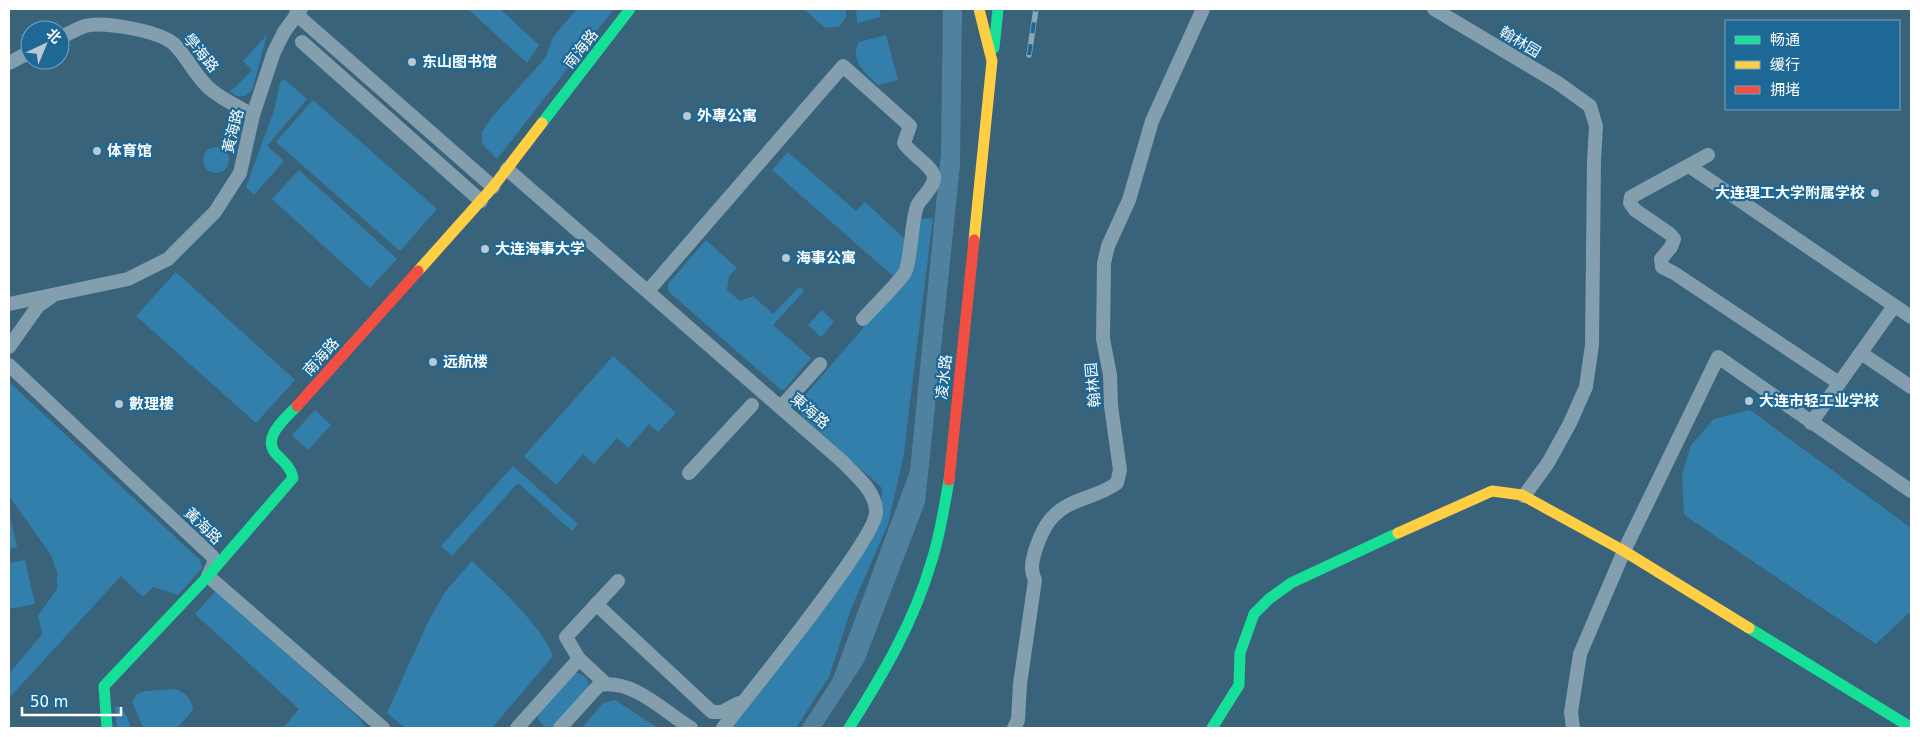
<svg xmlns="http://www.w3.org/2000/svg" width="1920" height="737" font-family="'DejaVu Sans','Noto Sans SC',sans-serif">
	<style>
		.green { fill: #337fab }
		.water { fill: #50819e }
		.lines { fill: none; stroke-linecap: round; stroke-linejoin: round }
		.street { stroke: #839ead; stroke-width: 14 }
		.fast { stroke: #16e098; stroke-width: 11 }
		.slow { stroke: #ffcf43; stroke-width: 11 }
		.jam { stroke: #f24e42; stroke-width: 11 }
		.rail-casing { stroke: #8ea6b4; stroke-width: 5.5 }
		.rail { stroke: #1e6896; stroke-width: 4; stroke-dasharray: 11; stroke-linecap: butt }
		.poi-dot { fill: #bac8d1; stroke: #1e6896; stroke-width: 2 }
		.labels { text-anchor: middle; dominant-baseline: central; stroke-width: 4.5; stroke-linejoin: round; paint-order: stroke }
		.street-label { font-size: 15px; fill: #fff; stroke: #1e6896 }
		.poi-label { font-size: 15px; font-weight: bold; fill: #fff; stroke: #1e6896; text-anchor: start }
	</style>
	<rect width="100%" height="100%" fill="#39627b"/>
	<!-- green -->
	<g class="green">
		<polygon points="468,9 500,9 539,45 527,63"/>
		<polygon points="577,9 614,9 497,159 482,144 482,132 492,117 540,64 546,56 553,37"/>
		<polygon points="804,9 846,9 846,17 840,26 825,28"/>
		<polygon points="856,9 879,9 881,17 857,23"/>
		<polygon points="267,35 252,90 245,96 237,96 230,92 252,70 243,61"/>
		<path d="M886,35L898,80L878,85C866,74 849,60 859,42Z"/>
		<polygon points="284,79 307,99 267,146 284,161 254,195 246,187 274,111 280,83"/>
		<polygon points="313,100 437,209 400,251 276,142"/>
		<circle cx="216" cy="160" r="13"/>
		<polygon points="788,152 856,211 865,202 908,242 904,264 893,276 772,170"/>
		<polygon points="299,170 397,259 370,288 272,199"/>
		<polygon points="933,218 903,459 888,524 851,609 829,677 796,728 727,728 832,593 881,502 882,488 800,414 800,401 909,275 921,219"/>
		<polygon points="706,240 737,268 729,276 727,290 740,301 753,296 773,314 799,287 804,291 773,325 811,358 784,390 780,389 668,291 668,284"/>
		<polygon points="176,272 295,380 256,423 136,316"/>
		<polygon points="822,310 834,322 821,337 808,325"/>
		<polygon points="613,356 676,413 658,432 649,424 628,448 617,438 594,464 583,454 556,485 524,456"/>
		<polygon points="9,382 200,560 202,568 178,595 153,587 143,597 121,576 9,698 9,674 42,634 38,616 57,589 57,572 51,555 9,496"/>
		<polygon points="315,410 331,425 308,450 292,435"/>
		<polygon points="1750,410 1911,528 1911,611 1876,644 1684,515 1682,475 1691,445 1714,419"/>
		<polygon points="513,466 578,524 572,531 518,483 452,556 441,546"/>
		<polygon points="9,511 17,547 9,549"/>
		<polygon points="25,560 35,604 9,609 9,563"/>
		<path d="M472,561C497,585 541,625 553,656L492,728H405L387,713L427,624L445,592Z"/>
		<polygon points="216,591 359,718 366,728 283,728 299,709 195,614"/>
		<path d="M577,673C585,675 590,679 588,688L554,726L545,728L538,719L540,711L573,674Z"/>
		<path d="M175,689C185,693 192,698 193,710L177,728H143L132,702L137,694L146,691Z"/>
		<polygon points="615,700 658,728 582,728 603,703"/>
		<path d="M115,706C125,707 128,720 131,728H117Z"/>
	</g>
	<!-- water -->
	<polygon class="water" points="943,9 962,9 960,165 925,503 864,662 821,728 801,728 833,678 910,471 941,153"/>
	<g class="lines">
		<!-- street -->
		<g class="street">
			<polyline points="1434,9 1558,83 1590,106 1596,126 1594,161 1592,345 1586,387 1570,423 1548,463 1524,496"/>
			<polyline points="296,14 493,187"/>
			<path d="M60,38C68,34 76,29 85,26C104,21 159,31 174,44C188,58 195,76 210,89C223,100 239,107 253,115"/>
			<polyline points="302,42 481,201"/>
			<polyline points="9,63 30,52"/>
			<polyline points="1708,155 1631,197 1630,203 1635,210 1670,234 1674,239 1671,247 1661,259 1662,267 1674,273 1839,383"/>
			<polyline points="1689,166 1911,317"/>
			<path d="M507,169L843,462C856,476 876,491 876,512C877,538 746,698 723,728"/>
			<path d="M648,291L843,66L910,126L904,143C910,154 932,165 934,177C935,186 921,198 917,206C911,223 911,264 904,274C892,290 876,304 863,319"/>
			<polyline points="9,304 128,279 168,259 215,212 240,173 253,115 274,52 284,32 301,9"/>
			<polyline points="9,347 38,306 51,297"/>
			<polyline points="1861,353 1911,387"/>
			<polyline points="9,365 212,556 215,561 208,576 383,728"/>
			<polyline points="781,407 820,364"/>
			<polyline points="1811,423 1894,306"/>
			<polyline points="689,473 752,405"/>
			<polyline points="596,604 712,712 722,712 739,703"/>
			<polyline points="606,684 579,659 566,637 618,581"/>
			<polyline points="517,728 579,659"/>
			<path d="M560,728L599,685C634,679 663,711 691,728"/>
			<path d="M1014,728L1018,720L1020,684L1035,580C1030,569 1032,562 1035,551C1041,533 1048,517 1065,507C1082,497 1101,495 1117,483L1120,470L1111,406L1110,375L1103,339L1104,263L1108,246L1129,200L1152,121L1203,9"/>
			<polyline points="1573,728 1571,712 1580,654 1624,551 1718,357 1911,491"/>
		</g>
		<!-- fast -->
		<g class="fast">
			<polyline points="994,48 998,9"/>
			<polyline points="542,123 630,9"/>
			<polyline points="1749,628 1907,725"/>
			<path d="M107,728L104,686L208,576L293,478C291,468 285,463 278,456C259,439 285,419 297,406"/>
			<path d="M849,728C882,676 914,622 931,563C940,536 944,508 949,480"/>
			<polyline points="1212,728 1239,685 1240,653 1254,614 1269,599 1291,583 1398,533"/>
		</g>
		<!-- slow -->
		<g class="slow">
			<polyline points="974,240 992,61 979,9"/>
			<polyline points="418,271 493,187 542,123"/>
			<polyline points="1398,533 1492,491 1522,495 1624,551 1749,628"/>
		</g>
		<!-- jam -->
		<g class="jam">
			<polyline points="297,406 418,271"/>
			<polyline points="949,480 974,240"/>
		</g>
		<!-- rail casing -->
		<g class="rail-casing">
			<polyline id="rail" points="1029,55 1036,9"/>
		</g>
		<!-- rail -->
		<use href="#rail" class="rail"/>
	</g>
	<!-- markers -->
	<g class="poi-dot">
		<circle cx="412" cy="62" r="5"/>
		<circle cx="687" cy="116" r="5"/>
		<circle cx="97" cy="151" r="5"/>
		<circle cx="1875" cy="193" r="5"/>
		<circle cx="485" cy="249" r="5"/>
		<circle cx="786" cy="258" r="5"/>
		<circle cx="433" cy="362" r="5"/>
		<circle cx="1749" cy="401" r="5"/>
		<circle cx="119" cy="404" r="5"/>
	</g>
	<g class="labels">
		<!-- street labels -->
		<g class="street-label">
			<text transform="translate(1520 42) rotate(31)">翰林园</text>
			<text transform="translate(581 49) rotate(-52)">南海路</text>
			<text transform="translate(201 53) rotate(50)">學海路</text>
			<text transform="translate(233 131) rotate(-76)">黃海路</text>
			<text transform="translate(321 357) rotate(-48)">南海路</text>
			<text transform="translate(944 377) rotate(-84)">凌水路</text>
			<text transform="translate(1093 385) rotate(-95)">翰林园</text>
			<text transform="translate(810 411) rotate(41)">東海路</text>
			<text transform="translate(203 526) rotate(44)">黃海路</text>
		</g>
		<!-- poi labels -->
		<g class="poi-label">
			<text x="422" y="62">东山图书馆</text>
			<text x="697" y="116">外專公寓</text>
			<text x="107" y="151">体育馆</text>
			<text x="1865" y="193" text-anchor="end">大连理工大学附属学校</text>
			<text x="495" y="249">大连海事大学</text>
			<text x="796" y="258">海事公寓</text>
			<text x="443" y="362">远航楼</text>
			<text x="1759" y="401">大连市轻工业学校</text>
			<text x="129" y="404">數理樓</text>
		</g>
	</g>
	<!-- border -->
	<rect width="1920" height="737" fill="none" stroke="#ffffff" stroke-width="20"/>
	<!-- legend -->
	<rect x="1725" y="20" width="175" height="90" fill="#1e6896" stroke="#78a4c0"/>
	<rect x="1735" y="36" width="25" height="8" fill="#16e098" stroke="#78a4c0"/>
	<text x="1770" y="45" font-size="15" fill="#ffffff">畅通</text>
	<rect x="1735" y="61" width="25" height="8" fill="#ffcf43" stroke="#78a4c0"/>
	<text x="1770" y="70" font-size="15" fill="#ffffff">缓行</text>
	<rect x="1735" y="86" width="25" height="8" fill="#f24e42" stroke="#78a4c0"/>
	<text x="1770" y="95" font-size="15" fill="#ffffff">拥堵</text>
	<!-- north arrow -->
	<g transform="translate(45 45) rotate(44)"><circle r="24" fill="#1e6896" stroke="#78a4c0"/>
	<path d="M0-4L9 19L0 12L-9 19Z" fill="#bac8d1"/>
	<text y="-8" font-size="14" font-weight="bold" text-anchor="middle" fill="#ffffff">北</text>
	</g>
	<!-- scale -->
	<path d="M22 707v8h99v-8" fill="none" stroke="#ffffff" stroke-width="2.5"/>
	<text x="30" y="707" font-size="15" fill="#ffffff" stroke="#1e6896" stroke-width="4" paint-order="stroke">50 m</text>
</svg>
